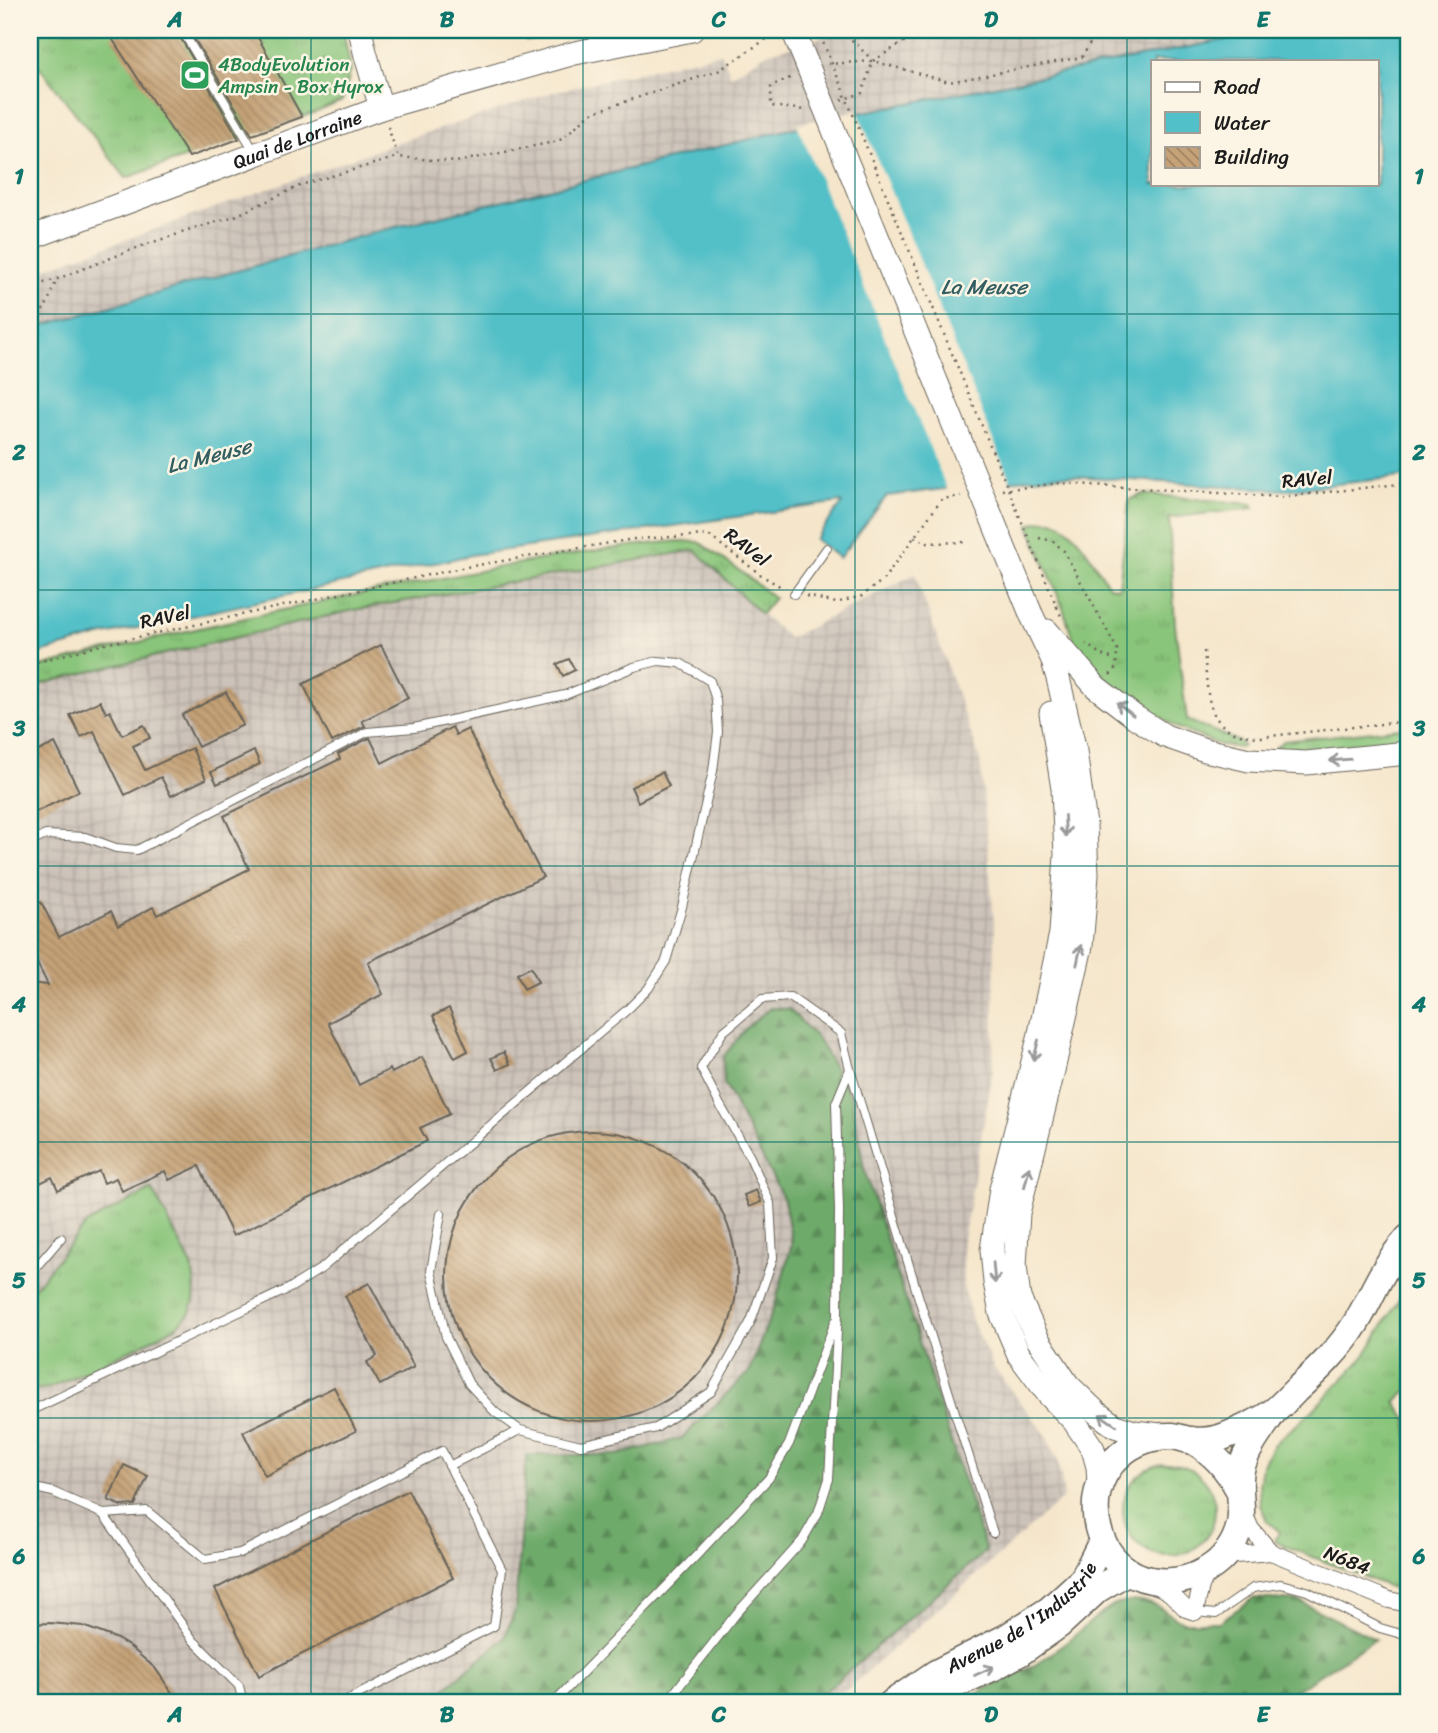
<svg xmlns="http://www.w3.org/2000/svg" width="1438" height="1733" font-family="Sriracha,sans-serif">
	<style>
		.industrial { fill: url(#industrial-grid) }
		.grass { fill: url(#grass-tufts); stroke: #52704b; stroke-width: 2 }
		.forest { fill: url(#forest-firs); stroke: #456343; stroke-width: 2 }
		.water { fill: #52c0c8; stroke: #376e72; stroke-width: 2; fill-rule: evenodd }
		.pier { fill: #f5e6cb }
		.building { fill: url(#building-back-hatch) }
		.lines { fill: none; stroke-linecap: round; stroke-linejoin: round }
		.service-casing { stroke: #686359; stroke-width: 10 }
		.minor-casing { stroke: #686359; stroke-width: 18 }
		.secondary-casing { stroke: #686359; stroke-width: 25 }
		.primary-casing { stroke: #686359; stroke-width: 29 }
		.path { stroke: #686359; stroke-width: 2.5; stroke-dasharray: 2 5; stroke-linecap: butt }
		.service { stroke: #fff; stroke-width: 8 }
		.minor { stroke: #fff; stroke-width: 16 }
		.secondary { stroke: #fff; stroke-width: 23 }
		.primary { stroke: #fff; stroke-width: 26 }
		.secondary-bridge-casing { stroke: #686359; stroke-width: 25; stroke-linecap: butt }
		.path-bridge { stroke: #686359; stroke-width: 2.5; stroke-dasharray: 2 5; stroke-linecap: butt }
		.secondary-bridge { stroke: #fff; stroke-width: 23 }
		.oneway { stroke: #999 }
		.grid { fill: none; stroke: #0f766e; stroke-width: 2; stroke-opacity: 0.55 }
		.labels { text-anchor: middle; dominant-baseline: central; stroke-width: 5; stroke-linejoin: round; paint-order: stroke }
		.leisure-label { font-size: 19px; fill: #27864d; stroke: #fcf5e5; text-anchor: start }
		.street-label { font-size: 19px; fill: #1c1c1c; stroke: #fcf5e5 }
		.water-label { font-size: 21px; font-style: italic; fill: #325e61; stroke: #fcf5e5 }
		.neatline { fill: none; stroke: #0f766e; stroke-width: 2.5 }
		.grid-label { font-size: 23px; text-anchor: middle; font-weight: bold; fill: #0f766e }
	</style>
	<defs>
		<pattern id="industrial-grid" width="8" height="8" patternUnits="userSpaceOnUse" patternTransform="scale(1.75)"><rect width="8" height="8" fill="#ccc2b9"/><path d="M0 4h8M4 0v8" fill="none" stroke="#afa69e"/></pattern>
		<pattern id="grass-tufts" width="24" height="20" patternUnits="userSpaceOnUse" patternTransform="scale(1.75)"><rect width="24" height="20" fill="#89c57a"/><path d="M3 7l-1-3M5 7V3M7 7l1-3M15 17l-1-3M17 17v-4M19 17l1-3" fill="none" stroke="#76a969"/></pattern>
		<pattern id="forest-firs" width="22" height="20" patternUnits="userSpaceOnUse" patternTransform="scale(1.75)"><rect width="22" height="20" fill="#6eaa6a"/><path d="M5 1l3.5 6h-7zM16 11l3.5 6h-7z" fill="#5a8a56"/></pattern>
		<pattern id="building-back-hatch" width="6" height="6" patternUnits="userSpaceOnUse" patternTransform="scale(1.75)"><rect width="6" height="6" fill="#c5a277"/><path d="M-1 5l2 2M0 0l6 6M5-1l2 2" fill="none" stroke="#9f8361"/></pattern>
	</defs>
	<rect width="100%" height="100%" fill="#fcf5e5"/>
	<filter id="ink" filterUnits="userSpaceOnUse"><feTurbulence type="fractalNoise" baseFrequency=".0143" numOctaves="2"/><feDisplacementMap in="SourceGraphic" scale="14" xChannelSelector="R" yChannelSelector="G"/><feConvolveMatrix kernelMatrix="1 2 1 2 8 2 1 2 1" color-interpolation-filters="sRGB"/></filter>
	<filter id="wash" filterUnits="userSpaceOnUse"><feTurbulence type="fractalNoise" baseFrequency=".00686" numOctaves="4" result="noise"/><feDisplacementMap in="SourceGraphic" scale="28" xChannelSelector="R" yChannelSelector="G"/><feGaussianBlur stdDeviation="1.57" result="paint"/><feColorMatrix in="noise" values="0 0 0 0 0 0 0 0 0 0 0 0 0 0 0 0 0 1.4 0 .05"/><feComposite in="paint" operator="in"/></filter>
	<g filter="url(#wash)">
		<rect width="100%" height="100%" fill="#f5e6cb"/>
		<!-- industrial -->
		<g class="industrial">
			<polygon points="846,30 1274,30 859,113 798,127 376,232 30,329 30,274 396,143 553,92 721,53 731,76 767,53"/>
			<polygon points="695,550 761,614 789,638 915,574 980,760 995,934 993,1070 963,1240 963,1285 973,1323 993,1367 1046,1435 1059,1464 1064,1497 832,1703 30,1703 30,687 96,670 354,610"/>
		</g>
		<!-- grass -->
		<g class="grass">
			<polygon points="30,30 343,30 351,70 342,101 319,111 126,178 30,55"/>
			<polygon points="542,30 578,30 526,41 525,34"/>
			<path d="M1143,494L1252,504L1254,508L1169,518L1175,625L1187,720L1240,742L1243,746L1240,748L1220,745L1176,727L1099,677L1078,654L1062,605L1029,525C1039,521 1051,518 1061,524C1079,534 1098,569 1109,586L1119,588L1129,500Z"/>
			<path d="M679,541L699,542L744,574L774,598L761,614L695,550L354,610L96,670L30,687V670C152,637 277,610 402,586C493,568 586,549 679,541Z"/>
			<polygon points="1408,727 1408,742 1358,749 1275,754 1275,748 1284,741"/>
			<polygon points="152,1189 192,1266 195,1286 194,1302 189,1314 177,1326 151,1340 50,1388 30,1390 30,1293 86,1224"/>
			<polygon points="1408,1285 1408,1391 1395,1402 1408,1420 1408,1594 1290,1548 1274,1540 1280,1532 1267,1521 1260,1504 1259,1486 1262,1466 1273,1445 1312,1411 1364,1357"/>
			<circle cx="1169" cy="1510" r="46"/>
		</g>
		<!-- forest -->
		<g class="forest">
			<polygon points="770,1008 789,1009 818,1039 852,1099 864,1169 986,1551 812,1703 428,1703 504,1638 515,1611 526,1455 617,1455 682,1438 749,1372 776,1301 792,1243 784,1200 724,1083 723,1057 747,1027"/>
			<polygon points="1254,1598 1299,1601 1375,1639 1276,1703 956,1703 1035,1665 1067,1642 1095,1618 1116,1604 1134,1601 1149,1603 1157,1606 1183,1622 1219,1622"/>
		</g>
		<!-- water -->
		<path class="water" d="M1274,30H1408V476L1284,490L1057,475L887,496L839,558L815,539L842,504L841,502L471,555L100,636L30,656V329L376,232L798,127L859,113ZM1153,61H1377V184H1153Z"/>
		<!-- pier -->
		<polygon class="pier" points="857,110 1012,485 948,492 797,124"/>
		<g id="blocks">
			<!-- building -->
			<g class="building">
				<polygon points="125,30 176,30 239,139 189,157 111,37"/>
				<polygon points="189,30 254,30 302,117 252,135"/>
				<polygon points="381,645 408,698 362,721 365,726 332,742 303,684"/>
				<polygon points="569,659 575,670 563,676 557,664"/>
				<polygon points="226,692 243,725 198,747 182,715"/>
				<polygon points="100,701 106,713 110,711 122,735 144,725 150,738 133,746 145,770 192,748 206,779 171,796 161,777 125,795 94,731 81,737 70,715"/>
				<polygon points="452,727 456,735 468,729 543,877 368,962 383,994 328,1023 359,1085 390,1069 392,1073 422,1057 450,1114 420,1128 427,1141 233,1236 199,1166 169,1180 165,1171 122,1191 116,1178 104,1183 99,1171 58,1190 52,1177 30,1188 30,983 48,985 30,949 30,908 41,902 59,937 111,911 118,926 153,907 157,915 249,869 224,816 340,759 338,754 369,738 370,738 382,763"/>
				<polygon points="55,743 79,791 30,815 30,755"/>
				<polygon points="254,751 260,764 217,784 211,772"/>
				<polygon points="662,772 669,786 638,802 631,787"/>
				<polygon points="531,967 538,982 524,989 517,974"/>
				<polygon points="449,1008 468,1051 455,1058 433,1016"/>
				<polygon points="504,1052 510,1064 497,1070 491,1058"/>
				<circle cx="592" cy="1276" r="145"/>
				<polygon points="756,1190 761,1202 749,1207 744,1195"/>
				<polygon points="369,1283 414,1367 380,1385 367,1362 377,1356 345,1296"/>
				<polygon points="334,1387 356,1431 265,1476 243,1432"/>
				<polygon points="124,1465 148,1476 135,1505 121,1506 108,1500"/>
				<polygon points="408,1490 453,1578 259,1676 215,1589"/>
				<polygon points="50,1623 83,1626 115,1638 129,1646 155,1668 179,1703 30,1703 30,1624"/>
			</g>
		</g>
	</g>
	<g filter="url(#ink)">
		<use href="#blocks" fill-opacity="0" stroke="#686359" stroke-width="2"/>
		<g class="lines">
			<!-- service casing -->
			<g class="service-casing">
				<g id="service">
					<polyline points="182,30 254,151"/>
					<polyline points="794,594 827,548"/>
					<polyline points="30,842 46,835 85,837 116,848 137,850 367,732 414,728 565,695 634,667 658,661 680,663 710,681 716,700 718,732 713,771 682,907 666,961 648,989 628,1009 322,1268 290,1288 30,1411"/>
					<polyline points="441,1214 431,1271 446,1337 469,1384 495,1412 520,1430 581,1445 656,1428 711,1392 751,1321 773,1258 770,1203 750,1157 720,1105 701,1068 723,1032 762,999 790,997 841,1033 850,1069"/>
					<polyline points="30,1274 61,1238"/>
					<polyline points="449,1466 520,1430"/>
					<polyline points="30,1487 53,1492 103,1514 147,1511 205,1559 240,1553 442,1451 502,1570 494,1626 341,1703"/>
					<polyline points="103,1514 193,1640 239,1686 243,1703"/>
					<polyline points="1195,1612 1216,1614 1253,1588 1281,1584 1307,1591 1380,1628 1408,1636"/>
					<polyline points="553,1703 696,1556 769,1478 789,1444 835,1322"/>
					<polyline points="666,1703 736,1614 802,1541 818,1513 829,1479 838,1313 839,1210 836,1103 850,1069 917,1292 993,1533"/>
				</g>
			</g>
			<!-- minor casing -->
			<g class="minor-casing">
				<g id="minor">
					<polyline points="1243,1511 1251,1529 1271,1552 1389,1600 1408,1604"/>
					<polyline points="1224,1556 1271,1552"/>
					<polyline points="1153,1583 1170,1593 1186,1609 1195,1612 1201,1586 1208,1570"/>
				</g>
			</g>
			<!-- secondary casing -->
			<g class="secondary-casing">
				<g id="secondary">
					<polyline points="360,30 365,52 381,108"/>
					<path id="s1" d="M30,238L381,108L575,53L692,30"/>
					<polyline points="1031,614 1052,658 1058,678 1075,751 1085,825 1087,875 1081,946 1052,1075 1018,1213 1015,1266 1019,1298 1037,1338 1068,1385 1097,1413 1115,1426 1134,1432 1161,1435"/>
					<polyline points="1047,631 1096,687 1135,717 1165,736 1205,750 1249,760 1306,763 1408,753"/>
					<polyline points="1051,713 1063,789 1066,855 1061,933 1039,1038 1001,1189 992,1250 995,1282 1001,1313 1019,1355 1049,1395 1074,1421 1093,1449 1098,1467 1099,1486"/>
				</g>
			</g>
			<!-- primary casing -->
			<g class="primary-casing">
				<g id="primary">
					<path d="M1274,1411C1263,1428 1248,1446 1242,1466C1236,1486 1244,1505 1240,1524C1231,1565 1190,1587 1151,1580C1128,1576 1109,1559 1101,1537C1090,1508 1096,1476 1120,1455C1134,1442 1155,1435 1173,1436C1179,1437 1184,1439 1189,1440C1203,1442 1217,1440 1230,1434C1245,1428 1260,1421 1273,1412C1281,1406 1289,1397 1296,1390C1318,1370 1340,1349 1356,1323C1368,1304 1376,1282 1389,1263C1394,1254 1402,1246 1408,1238"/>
					<path d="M1192,1440C1214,1453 1227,1468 1239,1490"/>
					<path id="s2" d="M892,1703L936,1673L1007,1637L1049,1610L1083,1579L1102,1541"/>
					<polyline points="925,1703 948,1688 992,1668 1021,1652 1059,1625 1098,1589 1128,1571"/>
				</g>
			</g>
			<!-- path -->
			<g class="path">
				<polyline points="842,30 872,60"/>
				<polyline points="828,64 873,61 949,82 1082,57 1098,30"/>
				<polyline points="790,78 771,86 771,106 805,110"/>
				<polyline points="841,100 862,93 873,61 920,32 928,30"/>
				<polyline points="388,127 398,157 456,162 559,141 591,113 718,71 774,34"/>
				<polyline points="30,287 57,279 147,244 235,216 304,184 398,157"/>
				<polyline points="30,317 45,309 57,279"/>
				<polyline points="1002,490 1060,483 1282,497 1408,483"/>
				<polyline points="914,537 928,543 968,542"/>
				<path d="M1039,538L1053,541L1064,551L1117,649V656C1106,662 1096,650 1086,644"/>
				<polyline points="806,596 836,603 862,596 883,580 942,499 961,496"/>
				<polyline points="1057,607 1061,616"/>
				<path d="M1204,651C1209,696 1202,735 1261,737L1408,721"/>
				<polyline points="30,664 96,646 466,567 634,539 708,535 764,577 783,588"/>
				<polyline points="1110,675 1116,668 1117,656"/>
				<polyline points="1399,1292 1408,1277"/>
			</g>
			<!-- service -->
			<use href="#service" class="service"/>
			<!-- minor -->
			<use href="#minor" class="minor"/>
			<!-- secondary -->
			<use href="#secondary" class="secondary"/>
			<!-- primary -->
			<use href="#primary" class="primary"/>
			<!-- secondary-bridge casing -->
			<g class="secondary-bridge-casing">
				<polyline id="secondary-bridge" points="793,30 1031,614"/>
			</g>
			<!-- path-bridge -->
			<polyline class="path-bridge" points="818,30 1057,607"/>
			<!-- secondary-bridge -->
			<use href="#secondary-bridge" class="secondary-bridge"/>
		</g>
		<!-- one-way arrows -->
		<defs><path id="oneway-shaft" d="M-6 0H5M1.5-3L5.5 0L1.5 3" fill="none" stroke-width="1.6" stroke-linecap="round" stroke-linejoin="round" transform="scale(1.75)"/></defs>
		<g class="oneway">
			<use href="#oneway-shaft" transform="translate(1125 709) rotate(-142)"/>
			<use href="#oneway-shaft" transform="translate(1340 760) rotate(175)"/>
			<use href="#oneway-shaft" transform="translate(1065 826) rotate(87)"/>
			<use href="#oneway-shaft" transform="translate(1079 955) rotate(-78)"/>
			<use href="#oneway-shaft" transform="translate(1036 1050) rotate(104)"/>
			<use href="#oneway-shaft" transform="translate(1027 1177) rotate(-76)"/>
			<use href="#oneway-shaft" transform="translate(994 1273) rotate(85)"/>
			<use href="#oneway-shaft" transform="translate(1108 1420) rotate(-146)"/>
			<use href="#oneway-shaft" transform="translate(984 1671) rotate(-25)"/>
		</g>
	</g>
	<!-- grid -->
	<path class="grid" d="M311,30V1703M583,30V1703M855,30V1703M1127,30V1703M30,314H1408M30,590H1408M30,866H1408M30,1142H1408M30,1418H1408"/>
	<!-- icons -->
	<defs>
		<g id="stadium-square" transform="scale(1.575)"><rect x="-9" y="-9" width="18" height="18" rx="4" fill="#2e9e5b" stroke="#fcf5e5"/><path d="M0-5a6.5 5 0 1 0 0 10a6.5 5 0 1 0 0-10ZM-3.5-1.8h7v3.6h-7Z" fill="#fff"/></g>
	</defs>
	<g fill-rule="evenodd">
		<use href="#stadium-square" x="195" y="75"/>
	</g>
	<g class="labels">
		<!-- leisure labels -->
		<g class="leisure-label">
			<text x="218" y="64">4BodyEvolution<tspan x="218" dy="22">Ampsin - Box Hyrox</tspan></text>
		</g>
		<!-- street labels -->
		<g class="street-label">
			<text stroke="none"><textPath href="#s1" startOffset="285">Quai de Lorraine</textPath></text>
			<text transform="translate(1307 479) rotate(-5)">RAVel</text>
			<text transform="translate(747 547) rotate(37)">RAVel</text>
			<text transform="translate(165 617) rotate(-12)">RAVel</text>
			<text transform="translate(1347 1560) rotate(22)">N684</text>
			<text stroke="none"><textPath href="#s2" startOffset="156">Avenue de l'Industrie</textPath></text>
		</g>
		<!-- water labels -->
		<g class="water-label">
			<text x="984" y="287">La Meuse</text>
			<text transform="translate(209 456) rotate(-14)">La Meuse</text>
		</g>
	</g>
	<!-- margin -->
	<rect width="1438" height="1733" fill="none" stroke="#fcf5e5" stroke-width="77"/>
	<!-- legend -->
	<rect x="1151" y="60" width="228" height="126" fill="#fcf5e5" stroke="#a29e95" stroke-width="2"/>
	<rect x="1165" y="82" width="35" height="10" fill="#ffffff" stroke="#a29e95" stroke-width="2"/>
	<text x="1214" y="94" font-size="21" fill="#1c1c1c">Road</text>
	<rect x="1165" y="112" width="35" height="21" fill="#52c0c8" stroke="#a29e95" stroke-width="2"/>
	<text x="1214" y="130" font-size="21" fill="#1c1c1c">Water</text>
	<rect x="1165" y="147" width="35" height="21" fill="url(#building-back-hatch)" stroke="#a29e95" stroke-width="2"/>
	<text x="1214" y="164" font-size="21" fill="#1c1c1c">Building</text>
	<rect x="38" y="38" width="1362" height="1656" class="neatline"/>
	<g class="grid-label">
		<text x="175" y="27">A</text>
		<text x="447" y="27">B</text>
		<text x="719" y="27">C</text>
		<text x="991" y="27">D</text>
		<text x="1263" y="27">E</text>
		<text x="19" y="184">1</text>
		<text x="1419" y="184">1</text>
		<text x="19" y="460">2</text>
		<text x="1419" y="460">2</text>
		<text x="19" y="736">3</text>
		<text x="1419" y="736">3</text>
		<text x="19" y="1012">4</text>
		<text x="1419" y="1012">4</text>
		<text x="19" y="1288">5</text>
		<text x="1419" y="1288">5</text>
		<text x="19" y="1564">6</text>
		<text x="1419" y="1564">6</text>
		<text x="175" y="1722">A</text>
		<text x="447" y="1722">B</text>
		<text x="719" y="1722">C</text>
		<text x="991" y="1722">D</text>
		<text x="1263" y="1722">E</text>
	</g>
</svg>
